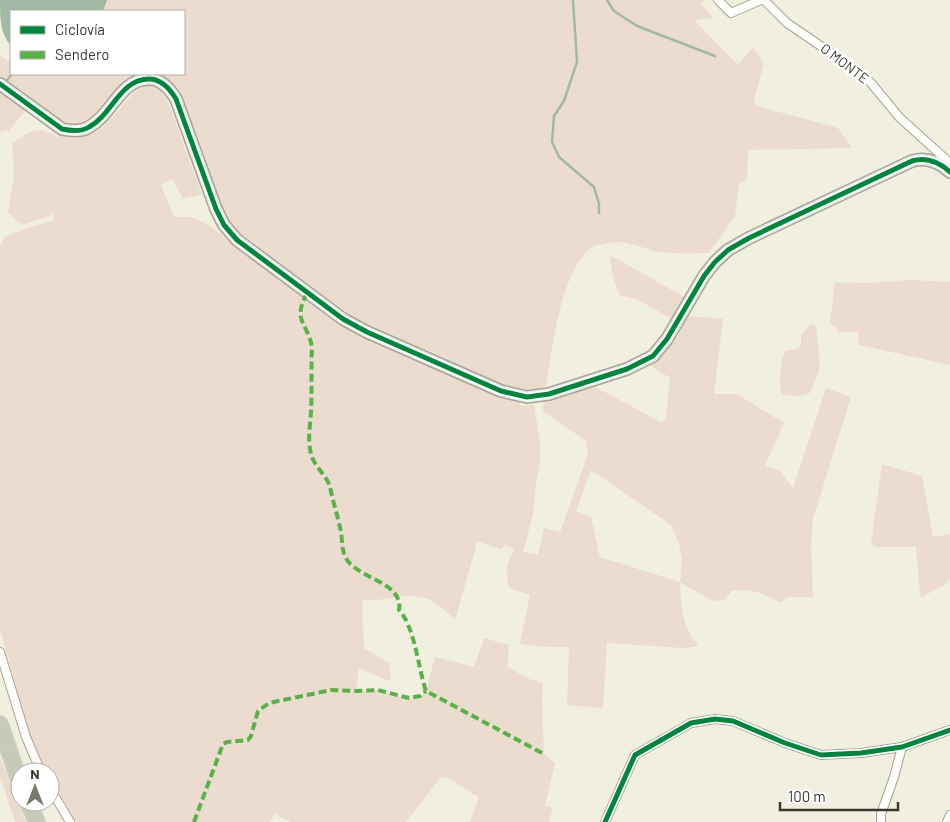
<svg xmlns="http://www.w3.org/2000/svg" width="950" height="822" font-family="Barlow,sans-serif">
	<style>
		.green { fill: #ecdcd0; fill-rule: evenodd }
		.water { fill: #a0baa6 }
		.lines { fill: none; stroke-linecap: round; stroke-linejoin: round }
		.stream { stroke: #a0baa6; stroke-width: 2.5 }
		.street-casing { stroke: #a6a498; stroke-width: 10 }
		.secondary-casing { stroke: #a6a498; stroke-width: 14 }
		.highway-casing { stroke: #cfcec6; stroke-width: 18 }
		.street { stroke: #fdfdfa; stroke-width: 8 }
		.secondary { stroke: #ecede7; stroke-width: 11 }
		.highway { stroke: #c6cbb8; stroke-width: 15 }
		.quiet { stroke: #57b346; stroke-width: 4; stroke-dasharray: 8 4; stroke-linecap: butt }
		.cycleway-casing { stroke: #fff; stroke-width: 8 }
		.cycleway { stroke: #00873e; stroke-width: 5 }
		.labels { text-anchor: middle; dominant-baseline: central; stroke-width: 5; stroke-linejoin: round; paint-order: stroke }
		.street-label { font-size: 14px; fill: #3b392e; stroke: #fff }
	</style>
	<rect width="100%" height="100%" fill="#f1efe0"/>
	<!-- green -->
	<g class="green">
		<path d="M0,0H704L701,4L713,18L694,20L738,65L753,47L764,63L754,100L757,106L838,128L852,148L748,150L747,180L739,184L735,216L709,253C693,253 676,254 659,252C645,249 629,241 614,242C608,243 593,245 589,249C559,278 553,347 546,387L535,390L520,389L496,383L434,353L371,327L348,315L252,246L232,226L220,205L178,89L155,74H184V11H11V46C0,33 0,17 0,0Z"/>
		<path d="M0,55L11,63V74H146C139,74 134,78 129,82C119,89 111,97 102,106C88,121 83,130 60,123L0,79Z"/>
		<path d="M145,85C159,84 165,96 170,107L202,195L183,199L172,179L161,185L174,217H191L209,225L300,295L341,324L395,352L501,398L520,401V406L534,405L540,441V463L536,482L533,514L523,552L538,555L544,528L560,532L588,454L586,441L543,411L544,399L592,385L662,423L666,419L670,378L649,365L656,360L672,338H677L687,316L723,319L714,394H737L784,423L765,466L779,470L793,488L826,388L851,397L813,519L811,545L813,597H786L782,603C764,594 752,588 732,591L724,600L712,601L680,582C681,606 682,628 699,646L682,648L607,643L603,708L567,705L569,647H548L520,644L530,595L509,588C505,575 507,561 514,550L505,544L501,549L476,541V547L455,620C447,612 434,599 422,597C402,593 382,602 362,600L364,648L389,663L391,678L389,681L359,668L356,691L378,690L409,700L420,696L426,691L435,657L474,667L484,638L509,645L508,667L529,679L543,683L542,698L544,754L555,763L545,806L553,808L549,822H470L479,797C468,793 452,777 441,777L406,822H290L275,814L270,822H76L50,777V772H47L32,745L0,629V244L2,245L4,237L30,227L54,220L52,211L50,216L22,225L8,213L14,175L12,143C32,131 36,124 59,138L61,132C69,133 77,136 85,135C111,132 122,96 145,85ZM591,470L671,525L679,544L682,559L680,582L600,557L591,517L576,511Z"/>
		<polygon points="0,88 26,110 8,132 7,130 0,132"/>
		<polygon points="610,255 686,298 673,320 637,299 619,295 612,272"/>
		<polygon points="911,280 950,282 950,365 859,345 858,331 838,333 836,327 830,323 835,282 865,283"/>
		<path d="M811,325L816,326L820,367L810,393L798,396L781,395C780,380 779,366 785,351L798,349L801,345V334Z"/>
		<polygon points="882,464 922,476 933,537 950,534 950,579 944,585 922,597 920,594 916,547 876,547 871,544"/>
		<polygon points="0,757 26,822 15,822 0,777"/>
	</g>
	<!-- water -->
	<path class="water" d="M0,0H107L103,11H11V46C0,33 0,17 0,0Z"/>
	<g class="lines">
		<!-- stream -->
		<g class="stream">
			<polyline points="573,0 577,62 564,101 554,116 552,142 559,157 594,187 599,204 599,213"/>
			<polyline points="607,0 614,11 637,26 715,56"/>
			<polyline points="5,83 12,74"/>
		</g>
		<!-- street casing -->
		<g class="street-casing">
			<g id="street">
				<polyline points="718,0 731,13 761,0"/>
				<polyline points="764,0 787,23 862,74 871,83 900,118 950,163"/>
				<polyline points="0,652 26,737 41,772"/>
				<polyline points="50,788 70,822"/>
				<polyline points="605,822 635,755 691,723 715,719 733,721 785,743 821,755 861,753 902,747 950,730"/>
				<polyline points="881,822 881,814 894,777 902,747"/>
				<polyline points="947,822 950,815"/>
			</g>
		</g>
		<!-- secondary casing -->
		<g class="secondary-casing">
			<path id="secondary" d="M0,84L62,129C71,131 81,132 89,127C112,115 120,79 149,79C161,79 170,89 176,99L216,209L224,225L237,240L343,319L367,332L501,391L527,397L549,394L627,369L653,356L667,339L704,276L715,262L728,250L749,238L912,161C926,157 939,162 950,172"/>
		</g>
		<!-- highway casing -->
		<g class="highway-casing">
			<g id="highway">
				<polyline points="0,724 20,783"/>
				<polyline points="28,802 37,822"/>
			</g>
		</g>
		<!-- street -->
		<use href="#street" class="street"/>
		<!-- secondary -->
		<use href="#secondary" class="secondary"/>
		<!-- highway -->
		<use href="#highway" class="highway"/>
		<!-- quiet -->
		<g class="quiet">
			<path d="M307,293C292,322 307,321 312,347C311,368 312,390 311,412C310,427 307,443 312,457C316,468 327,476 330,487C333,502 338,517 341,532C342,539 342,547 344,554C352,579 404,580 399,610C415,627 418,668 426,691L544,754"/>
			<polyline points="194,822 223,744 227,742 248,740 251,736 258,711 269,703 331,690 356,691 378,690 409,698 420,696 426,691"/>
		</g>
		<!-- cycleway casing -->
		<g class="cycleway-casing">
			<g id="cycleway">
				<path d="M0,84L62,129C71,131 81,132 89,127C112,115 120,79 149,79C161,79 170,89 176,99L216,209L224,225L237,240L343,319L367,332L501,391L527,397L549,394L627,369L653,356L667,339L704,276L715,262L728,250L749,238L912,161C926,157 939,162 950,172"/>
				<polyline points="605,822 635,755 691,723 715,719 733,721 785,743 821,755 861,753 902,747 950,730"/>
			</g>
		</g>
		<!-- cycleway -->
		<use href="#cycleway" class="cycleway"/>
	</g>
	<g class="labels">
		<!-- street labels -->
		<g class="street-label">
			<text transform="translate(845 63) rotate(37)">O MONTE</text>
		</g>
	</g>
	<!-- legend -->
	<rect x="10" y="10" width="175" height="65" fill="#ffffff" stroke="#b1b0ab"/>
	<rect x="20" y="26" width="25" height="8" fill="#00873e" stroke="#b1b0ab"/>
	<text x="55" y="35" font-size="15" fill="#3b392e">Ciclovía</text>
	<rect x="20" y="51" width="25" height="8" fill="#57b346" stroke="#b1b0ab"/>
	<text x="55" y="60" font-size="15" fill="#3b392e">Sendero</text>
	<!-- north arrow -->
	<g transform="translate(35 787)"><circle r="24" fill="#ffffff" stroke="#b1b0ab"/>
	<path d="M0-4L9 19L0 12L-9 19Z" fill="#7b796c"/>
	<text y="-8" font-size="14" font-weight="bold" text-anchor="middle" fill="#3b392e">N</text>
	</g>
	<!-- scale -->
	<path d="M780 802v8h118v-8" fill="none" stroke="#3b392e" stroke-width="2.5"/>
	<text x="788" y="802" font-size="15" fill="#3b392e" stroke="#ffffff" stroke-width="4" paint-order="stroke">100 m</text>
</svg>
